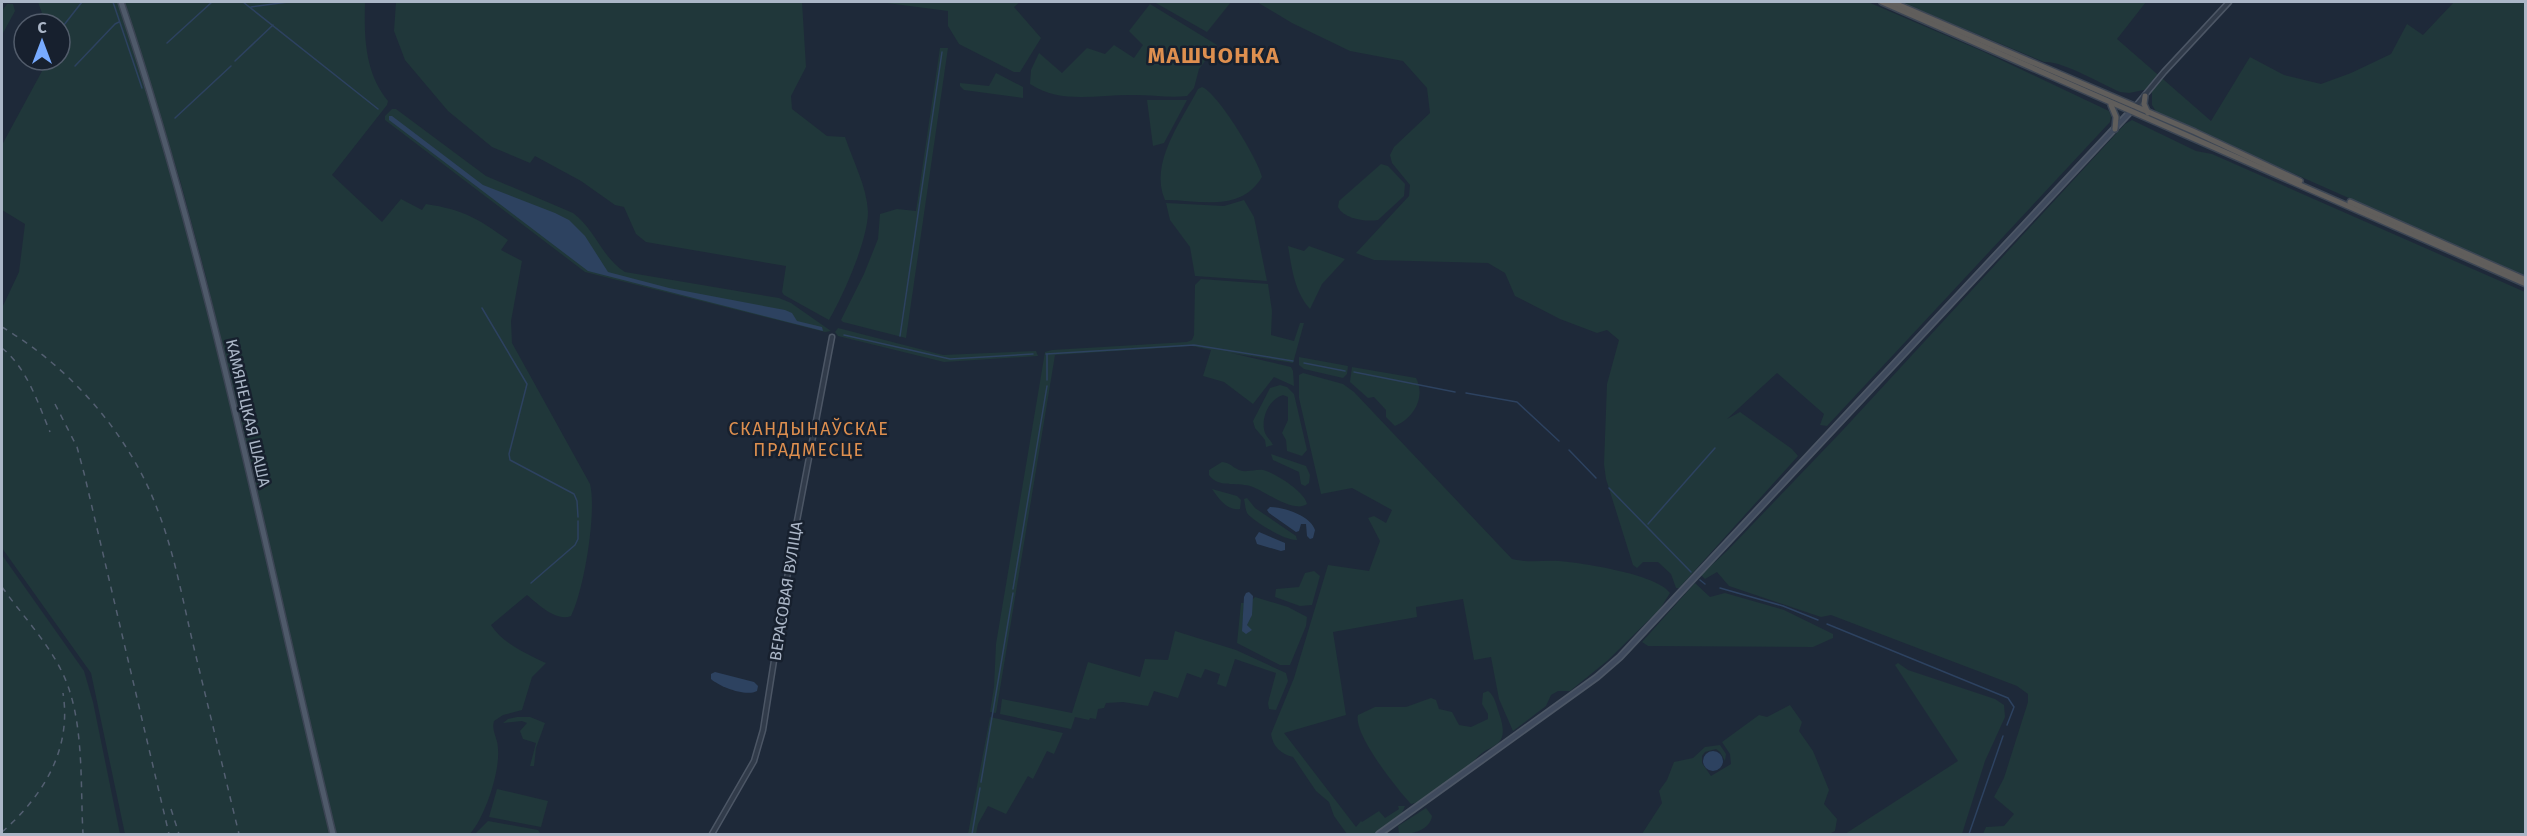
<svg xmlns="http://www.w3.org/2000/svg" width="2527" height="836" font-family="'Fira Sans',sans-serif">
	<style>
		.green { fill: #20373a }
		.water { fill: #2d4260 }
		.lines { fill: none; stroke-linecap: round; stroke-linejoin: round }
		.stream { stroke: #2d4260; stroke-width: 1.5 }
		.tertiary-casing { stroke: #4c5665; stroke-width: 7 }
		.secondary-casing { stroke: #4c5665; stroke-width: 8 }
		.primary-casing { stroke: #3b4453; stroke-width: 8 }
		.trunk-casing { stroke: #3c4654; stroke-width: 8 }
		.tertiary { stroke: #313b4a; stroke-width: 4 }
		.secondary { stroke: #3f4a5d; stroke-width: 4.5 }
		.primary { stroke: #4f5a6a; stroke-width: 5 }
		.trunk { stroke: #605e5c; stroke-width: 5 }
		.rail { stroke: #535f71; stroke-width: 1.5; stroke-dasharray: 6 6; stroke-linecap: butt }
		.labels { text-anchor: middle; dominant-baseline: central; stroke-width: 5; stroke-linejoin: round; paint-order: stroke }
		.street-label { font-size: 16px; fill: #abb6c7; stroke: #17202e }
		.neighbourhood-label { font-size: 18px; letter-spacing: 1.5px; fill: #de8f4f; stroke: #17202e }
		.district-label { font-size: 22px; font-weight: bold; letter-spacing: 1.5px; fill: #de8f4f; stroke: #17202e }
	</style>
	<rect width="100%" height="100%" fill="#1e2939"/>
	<!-- green -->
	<g class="green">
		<polygon points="38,2 118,2 154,113 200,276 330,834 125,834 91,673 2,548 2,308 19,272 25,224 2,210 2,145 48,60 60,60 60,24 46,24"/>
		<path d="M124,2L365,3C364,38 365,73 388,101L387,105L332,175L382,222L401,199L422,210L426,204C464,210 477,218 508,240L501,250L522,261L511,321L512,343L590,484C597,512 584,590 571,616C556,622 538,604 527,595L491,625C502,643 527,654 546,663L532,677L522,710L503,715L494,721C491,731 498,738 498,749C500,772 485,817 470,834H336L206,277L180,180Z"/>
		<path d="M396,2H802L806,67L791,96L792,109L827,136L845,137C853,161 867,187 868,212C868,240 843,296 829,320L784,295L782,292L786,266L646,242L636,234L624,207L615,205L581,181L535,156L530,163L492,147L448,111L405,60L394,31Z"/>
		<polygon points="879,2 1020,2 1014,7 1041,38 1020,72 1014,72 959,44 948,26 948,11"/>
		<polygon points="1154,2 1231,2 1207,32"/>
		<polygon points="1257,2 1868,2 1982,51 2109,111 2111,116 2110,122 1827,426 1820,425 1824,414 1777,373 1727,419 1740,412 1792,449 1798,456 1679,588 1676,588 1671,574 1658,562 1643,562 1637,568 1633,565 1606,479 1604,464 1607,384 1619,340 1607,330 1597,333 1560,319 1515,296 1505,273 1488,263 1374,260 1356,253 1409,196 1410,185 1392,163 1390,155 1394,147 1430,113 1427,88 1403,61 1350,51 1292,23"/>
		<path d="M1900,2H2146L2117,39L2211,121L2250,57L2284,75L2321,84L2351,73L2391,54L2407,24L2423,35L2454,2H2525V276L2157,113L2152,105V90L2149,89L2129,93L2120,92C2102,84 2061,60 2044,62Z"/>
		<polygon points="7,4 13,4 15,11 2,35 2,11"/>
		<path d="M1150,4L1217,45L1199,69L1194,88L1187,96C1169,98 1153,95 1135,95C1099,94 1062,105 1030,84L1031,70L1039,53L1062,73L1087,48L1105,54L1114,45L1134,58L1143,45L1129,31Z"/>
		<polygon points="940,48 948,48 906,338 843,322 841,320 864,274 878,239 880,214 897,209 916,211"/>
		<polygon points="996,73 1023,87 1023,98 964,90 960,86 960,83 989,86"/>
		<path d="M1202,87C1218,93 1259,161 1262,177C1240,213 1200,200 1165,200C1149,163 1181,122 1198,89Z"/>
		<polygon points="1147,100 1187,100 1164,143 1153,146"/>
		<path d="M392,109H396L486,176L573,213C595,229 602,258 625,272L779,298L791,303L831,331L825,332L585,272L385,120V116Z"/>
		<polygon points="2132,120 2196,151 2212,154 2525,292 2525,834 1983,834 1986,827 2004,826 2014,814 1994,797 2004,778 2028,702 2028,694 2017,686 1831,615 1821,617 1729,586 1717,572 1705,579 1701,575 1728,550 1842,431 2125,124"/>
		<path d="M1381,164L1388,166L1405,184L1404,196L1378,220C1365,222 1344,219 1338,207L1339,201Z"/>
		<polygon points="1244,200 1254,217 1267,281 1195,276 1190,247 1170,220 1166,203 1224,206"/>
		<path d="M1288,246L1304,251L1309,246L1345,259L1322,284L1310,309C1294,291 1292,269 1288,246Z"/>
		<polygon points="1201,279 1268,284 1272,311 1271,335 1294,341 1300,323 1304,323 1293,363 1231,353 1291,367 1293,371 1294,386 1274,377 1253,404 1224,382 1203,376 1211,350 1192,346 1055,355 996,713 990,712 994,687 996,644 1045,352 1052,350 1187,342 1192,340 1194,335 1195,285"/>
		<polygon points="838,328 943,355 1036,351 1038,356 944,362 838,336 835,332"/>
		<polygon points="1299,357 1348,366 1347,374 1343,378 1304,369 1299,365"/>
		<path d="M1352,367L1416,378C1426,397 1414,418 1395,426L1386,417V410L1374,397L1368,398L1350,382Z"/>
		<path d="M1303,373L1343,384L1354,392L1512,559C1527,563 1544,560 1559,561C1582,563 1657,574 1670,593L1660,609L1607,661L1570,691H1558L1551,695L1546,706L1513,731L1499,699L1491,657L1474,660L1463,599L1416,607L1417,617L1333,632L1346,715L1284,733L1356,827L1361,821L1362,822L1379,811L1385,818L1399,809L1398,806H1405L1402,813L1374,834H1347L1334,816L1329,802L1316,791L1293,757C1281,754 1273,747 1271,734L1294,678L1328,565L1369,571L1380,541L1368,518L1374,516L1386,523L1392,510L1352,488L1321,494L1299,398V375Z"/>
		<path d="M1280,385L1287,387L1294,394L1307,450L1302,456L1287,451L1286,440L1282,433L1288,420V397L1283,395C1269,399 1260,419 1265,433C1267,438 1271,440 1273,445L1266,447L1265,440L1255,428L1253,421L1270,388Z"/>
		<polygon points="1271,454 1306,466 1310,475 1309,483 1305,486 1301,484 1299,472 1273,460"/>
		<path d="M1222,462C1231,463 1232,467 1239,470C1247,473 1255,469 1263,470C1275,473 1305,492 1307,504C1293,514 1264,490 1250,486C1236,482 1218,488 1209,475V470Z"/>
		<path d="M1212,489L1237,496L1241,500L1240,509C1227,511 1219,499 1212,489Z"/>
		<path d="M1247,498L1255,508L1296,536L1297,540C1286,541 1254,522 1247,513C1245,508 1245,503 1244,499Z"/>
		<polygon points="2,555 84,671 93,702 120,834 2,834"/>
		<polygon points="1314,571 1320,576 1312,605 1300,606 1275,597 1276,589 1299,587 1305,573"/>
		<polygon points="1695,583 1710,597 1725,593 1784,610 1833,634 1833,638 1813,647 1648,646 1642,642"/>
		<polygon points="1255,597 1288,607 1307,617 1306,626 1290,665 1280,665 1237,643 1241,603 1244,603 1242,631 1248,628 1247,624 1251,617 1251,601"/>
		<polygon points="1175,631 1236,650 1286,673 1288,681 1276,710 1269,709 1268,703 1276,673 1235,659 1226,687 1217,684 1220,674 1205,669 1201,678 1187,673 1178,698 1154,691 1148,706 1123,702 1106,703 1104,708 1098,709 1096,719 1090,718 1089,720 1075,717 1071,729 1000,714 1002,699 1072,713 1088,662 1140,677 1145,659 1168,660"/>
		<polygon points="1898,663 1908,670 1995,699 2004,705 2005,717 1985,761 1962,834 1845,834 1958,761 1895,665"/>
		<path d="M1488,691C1495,696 1496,705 1499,713C1513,753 1485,741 1473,763L1419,802L1411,804C1397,789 1353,734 1358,715L1375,707H1406L1431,698L1436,700L1439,709L1452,712L1459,725L1471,727L1488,719V714L1482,704L1483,693Z"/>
		<polygon points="1790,705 1802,722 1799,731 1813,751 1829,790 1824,804 1837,819 1835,831 1829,834 1642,834 1662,803 1659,791 1667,780 1674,762 1693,758 1705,747 1720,745 1726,754 1725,761 1720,752 1716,749 1705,752 1702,756 1702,763 1711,776 1731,764 1730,754 1722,742 1759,715 1767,717"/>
		<polygon points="517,717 530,717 545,723 536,748 534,766 530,766 536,743 523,739 520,731 527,723 522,721 503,723 508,719"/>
		<polygon points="990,717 1063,733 1054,754 1047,751 1033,779 1028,776 1006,814 988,806 978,824 976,834 968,834"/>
		<polygon points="497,789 548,801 541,827 489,817"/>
		<path d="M1426,808L1432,816C1430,830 1411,835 1399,834L1398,826Z"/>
		<polygon points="488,821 538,830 540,833 475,834"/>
	</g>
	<!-- water -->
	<g class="water">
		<polygon points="389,116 392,116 483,185 555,213 569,220 585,236 608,272 669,288 785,310 792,313 797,321 822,327 823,331 588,271 389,120"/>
		<path d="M1270,507C1284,507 1311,516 1315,530L1313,538L1310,539L1307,536L1306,524H1301L1299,531L1296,532L1269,513L1267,510Z"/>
		<polygon points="1259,532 1285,543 1285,550 1281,551 1257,544 1255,538"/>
		<polygon points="1249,592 1253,596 1252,615 1247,625 1252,630 1246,634 1242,631 1244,597 1246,593"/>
		<path d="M715,672L754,682L758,686L757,691C746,697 720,687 711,679V674Z"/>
		<circle cx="1713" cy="761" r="10"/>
	</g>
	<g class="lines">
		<!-- stream -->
		<g class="stream">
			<polyline points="113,2 142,88"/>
			<polyline points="243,2 378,109"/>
			<polyline points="251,7 288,2"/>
			<polyline points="60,30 82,2"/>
			<polyline points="167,43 212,2"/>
			<polyline points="235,61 273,25"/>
			<polyline points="75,66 115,24 119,22"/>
			<polyline points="175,118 231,66"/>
			<polyline points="482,308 527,384 509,454 510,460 574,494 577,501 578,517"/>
			<polyline points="844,335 950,359 1033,354"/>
			<polyline points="900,336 942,52"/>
			<polyline points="1046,354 1194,345 1293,361"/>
			<polyline points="1047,354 1047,380"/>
			<polyline points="1304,363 1345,371"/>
			<polyline points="1354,372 1455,392"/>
			<polyline points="1466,393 1517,402 1559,441"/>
			<polyline points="1569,450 1596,478"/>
			<polyline points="1609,488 1691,572"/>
			<polyline points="1648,524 1715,448"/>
			<polyline points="1700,580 1705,584"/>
			<polyline points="531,583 575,545 578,539 578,521"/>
			<polyline points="1720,588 1783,606 1818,620"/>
			<polyline points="1013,589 1047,386"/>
			<polyline points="1827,624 2008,698 2014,707 2007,725"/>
			<polyline points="981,782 1013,593"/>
			<polyline points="972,834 980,788"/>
			<polyline points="1969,834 2003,736"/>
		</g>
		<!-- tertiary casing -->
		<g class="tertiary-casing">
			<g id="tertiary">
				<polyline points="2135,107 2164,72 2229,2"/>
				<polyline points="712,834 754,761 763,730 792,547 832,337"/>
			</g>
		</g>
		<!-- secondary casing -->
		<g class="secondary-casing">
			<polyline id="secondary" points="1379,834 1597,677 1620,657 2130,112"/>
		</g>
		<!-- primary casing -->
		<g class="primary-casing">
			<path id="primary" d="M121,2C212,273 266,556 333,834"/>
		</g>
		<!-- trunk casing -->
		<g class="trunk-casing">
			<g id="trunk">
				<polyline points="1882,2 2526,284"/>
				<polyline points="1892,2 2195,132 2300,181"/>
				<polyline points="2145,96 2144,104 2148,113"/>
				<polyline points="2111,105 2116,117 2115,129"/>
				<polyline points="2350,202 2526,280"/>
			</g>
		</g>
		<!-- tertiary -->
		<use href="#tertiary" class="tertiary"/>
		<!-- secondary -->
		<use href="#secondary" class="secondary"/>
		<!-- primary -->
		<use href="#primary" class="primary"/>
		<!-- trunk -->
		<use href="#trunk" class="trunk"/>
		<!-- rail -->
		<g class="rail">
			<path d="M2,327C71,368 130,435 158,511C175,555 183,602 194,648C209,710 224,772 239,834"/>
			<path d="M2,348C27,368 38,403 50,432"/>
			<polyline points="55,404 77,447 84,473 169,834"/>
			<path d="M2,587C21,614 46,640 61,670C85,716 80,783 83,834"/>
			<polyline points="171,809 179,834"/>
			<path d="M2,832C43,796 72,750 63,693"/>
		</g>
	</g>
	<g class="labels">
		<!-- street labels -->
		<g class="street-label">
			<text transform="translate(248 413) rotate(77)">КАМЯНЕЦКАЯ ШАША</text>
			<text transform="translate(786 591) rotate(-81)">ВЕРАСОВАЯ ВУЛІЦА</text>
		</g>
		<!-- neighbourhood labels -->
		<g class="neighbourhood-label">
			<text x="809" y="429">СКАНДЫНАЎСКАЕ<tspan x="809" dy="21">ПРАДМЕСЦЕ</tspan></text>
		</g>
		<!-- district labels -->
		<g class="district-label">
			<text x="1214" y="55">МАШЧОНКА</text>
		</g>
	</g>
	<!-- border -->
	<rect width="2527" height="836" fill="none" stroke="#abb6c7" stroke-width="6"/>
	<!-- north arrow -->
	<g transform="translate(42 42)"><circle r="28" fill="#17202e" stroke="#525c6b" stroke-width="1.5"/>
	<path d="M0-4.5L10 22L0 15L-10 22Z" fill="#78abff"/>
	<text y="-9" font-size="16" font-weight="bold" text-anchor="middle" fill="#abb6c7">С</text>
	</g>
</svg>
